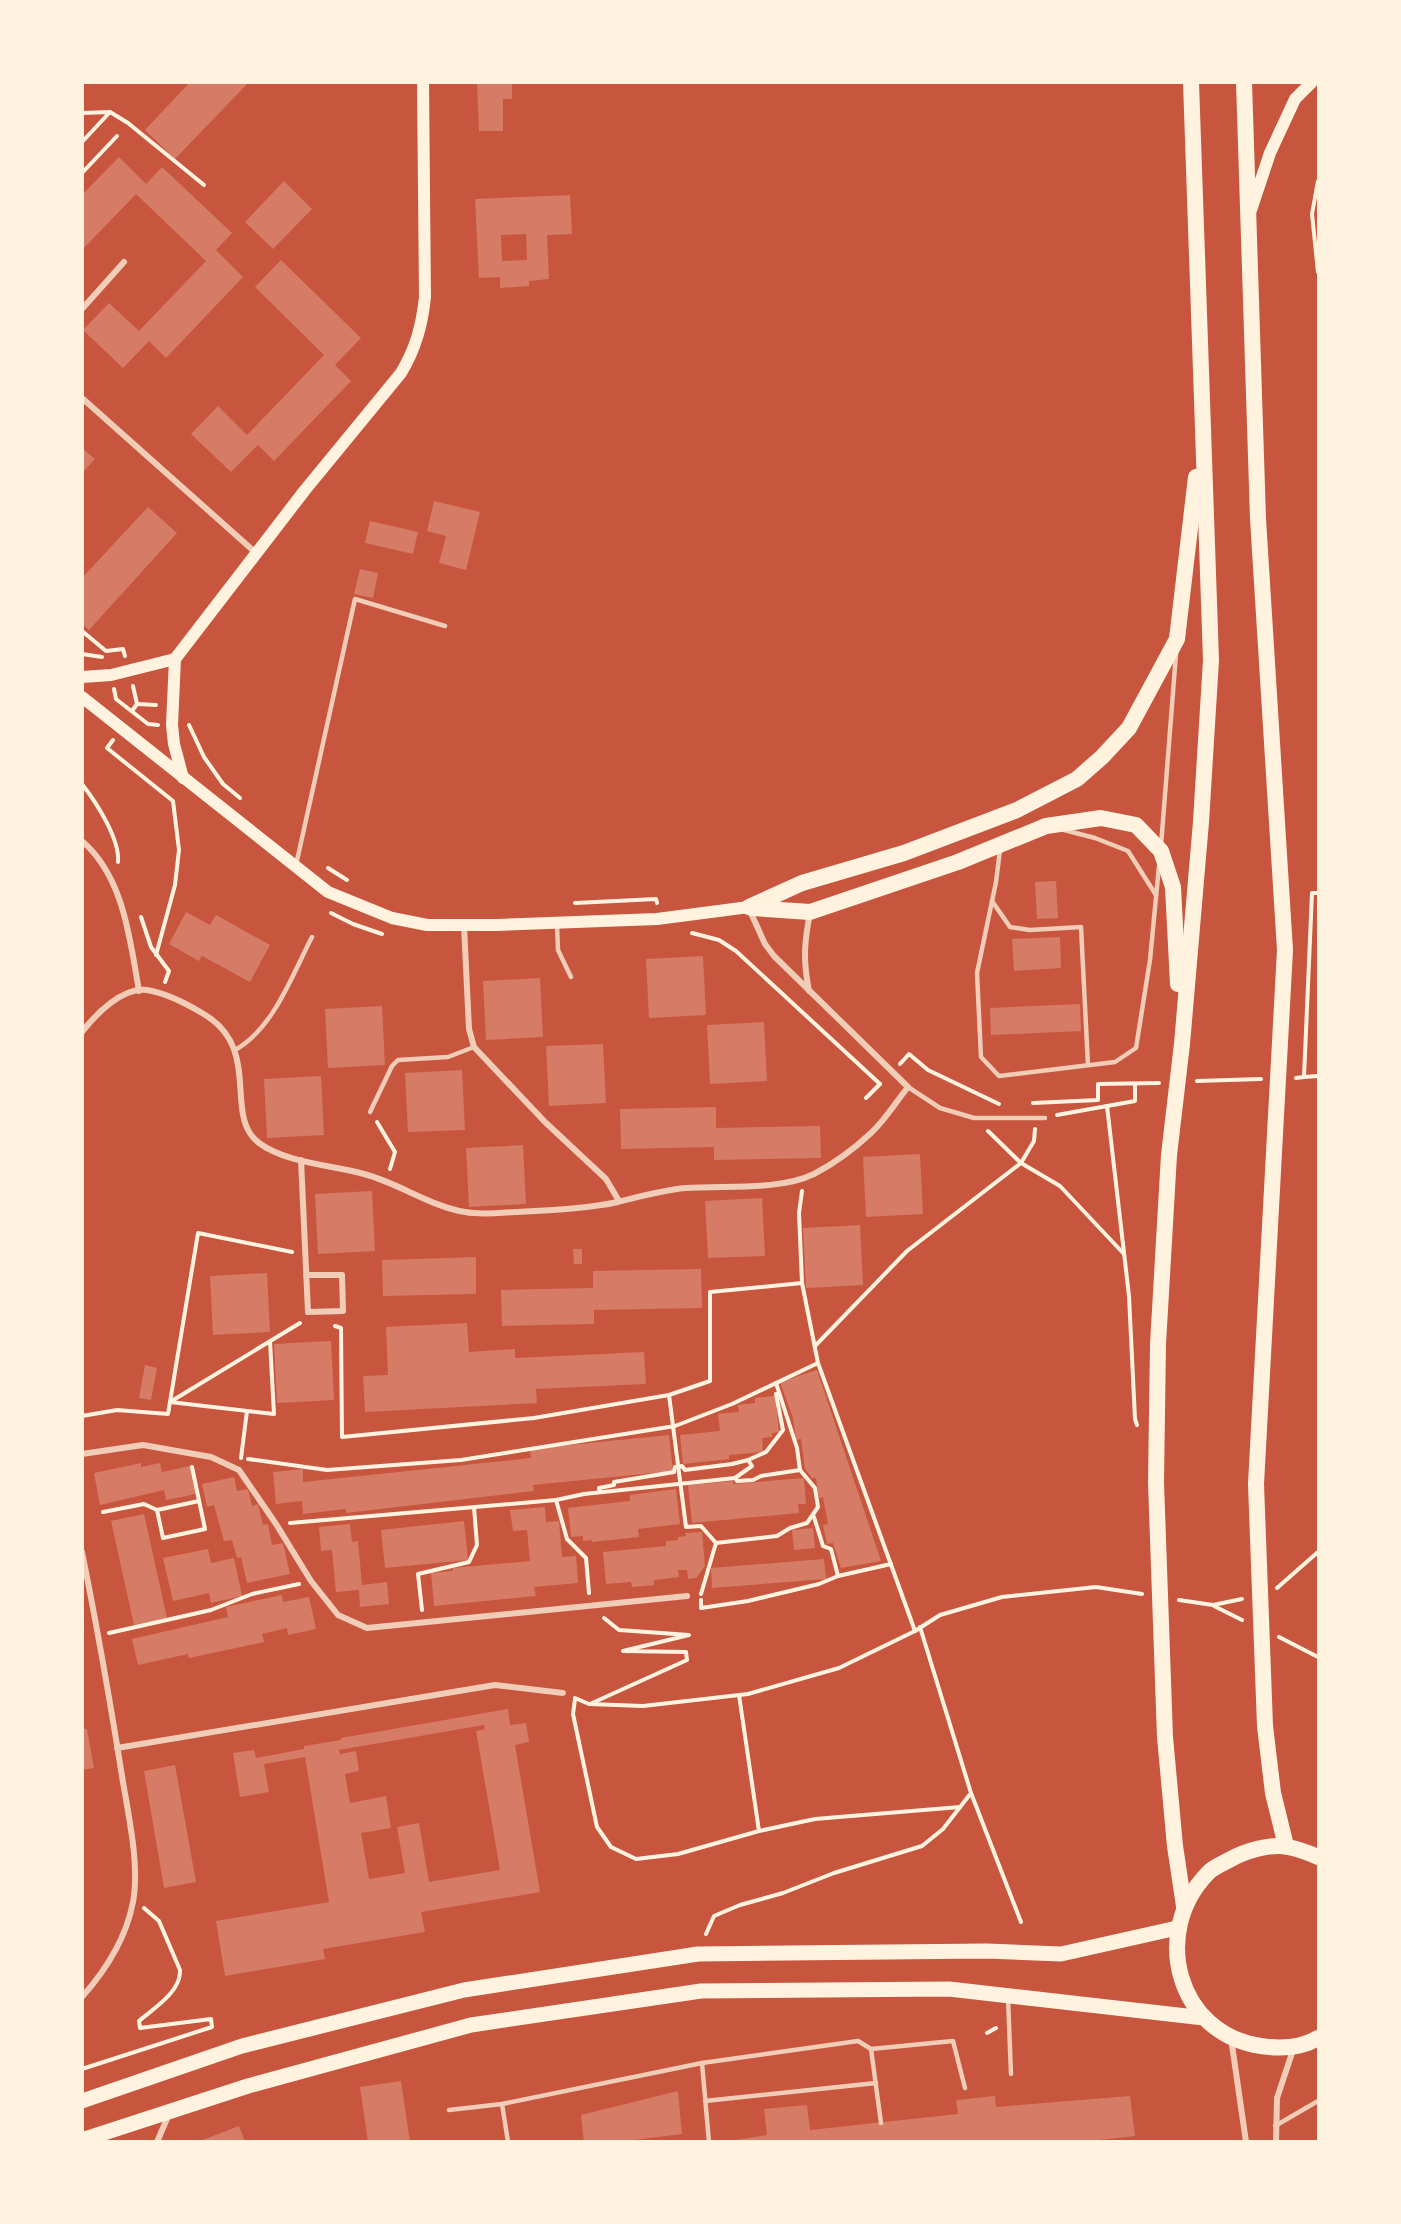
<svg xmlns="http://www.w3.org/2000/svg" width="1401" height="2224" font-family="'Public Sans',sans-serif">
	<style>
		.building { fill: #d67c66; fill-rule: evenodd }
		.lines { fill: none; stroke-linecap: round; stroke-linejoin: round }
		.path { stroke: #fff3e0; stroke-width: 4 }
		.service { stroke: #f1ccb7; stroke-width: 4.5 }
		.minor { stroke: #f1ccb7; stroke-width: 6 }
		.secondary { stroke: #fff3e0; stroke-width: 12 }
		.primary { stroke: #fff3e0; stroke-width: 15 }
		.trunk { stroke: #fff3e0; stroke-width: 16 }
	</style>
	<rect width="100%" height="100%" fill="#c8553d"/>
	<!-- building -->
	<g class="building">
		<polygon points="190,82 249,82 175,159 145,130"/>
		<polygon points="477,82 512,82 512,99 503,99 503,131 479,131"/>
		<polygon points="119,157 146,184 162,167 232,233 216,250 243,277 166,358 149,341 123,368 83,330 109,303 139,331 206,261 136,194 82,250 82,195"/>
		<polygon points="284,181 312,209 273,249 245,222"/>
		<path d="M570,195L572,234L547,235L549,279L529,281V286L500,288V277L479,278L475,199ZM526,234L527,260L502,261L501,235Z"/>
		<polygon points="281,260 361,338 335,365 351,381 274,461 258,445 231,472 191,434 218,406 247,435 324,355 255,287"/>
		<polygon points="82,448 95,459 82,473"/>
		<polygon points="434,501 480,512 466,570 439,563 446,536 427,531"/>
		<polygon points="148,507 177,533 89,630 82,624 82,578"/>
		<polygon points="370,521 418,532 413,554 365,543"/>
		<polygon points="360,569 378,573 373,598 354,594"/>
		<polygon points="1056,881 1058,918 1037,919 1035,882"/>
		<polygon points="186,912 210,925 216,915 270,945 250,982 202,956 199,961 169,944"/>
		<polygon points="1060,937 1061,968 1014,971 1012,939"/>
		<polygon points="703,956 706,1015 649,1018 646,959"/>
		<polygon points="540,978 543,1037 486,1040 483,981"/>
		<polygon points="1080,1004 1081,1031 991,1035 990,1008"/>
		<polygon points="382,1006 385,1065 328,1068 325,1009"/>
		<polygon points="764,1022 767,1081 710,1084 707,1025"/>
		<polygon points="603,1044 606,1103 549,1106 546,1046"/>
		<polygon points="462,1070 465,1130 408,1132 405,1073"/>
		<polygon points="321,1076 324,1135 267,1138 264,1079"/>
		<polygon points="716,1107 716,1128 820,1126 821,1158 714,1160 714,1147 621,1149 620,1109"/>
		<polygon points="523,1145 526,1204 469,1207 466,1148"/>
		<polygon points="920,1154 923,1214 866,1217 863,1157"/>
		<polygon points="372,1191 375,1251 318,1254 315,1194"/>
		<polygon points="762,1198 765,1256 708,1258 705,1201"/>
		<polygon points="860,1225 863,1285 806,1288 803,1228"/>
		<polygon points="573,1249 582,1249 582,1264 574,1264"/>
		<polygon points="476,1257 476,1294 383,1296 382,1260"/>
		<polygon points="701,1269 702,1308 594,1310 594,1324 502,1326 501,1290 593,1288 593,1271"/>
		<polygon points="267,1273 270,1332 213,1335 210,1276"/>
		<polygon points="467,1323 469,1352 515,1349 515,1358 644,1352 646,1384 536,1389 537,1403 365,1412 363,1376 388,1375 386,1327"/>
		<polygon points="331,1341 334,1400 277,1403 274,1344"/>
		<polygon points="145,1365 157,1368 151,1400 139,1398"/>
		<polygon points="817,1370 881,1561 841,1568 833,1543 827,1544 823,1525 828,1524 823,1497 819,1498 816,1478 812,1478 805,1469 801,1439 796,1440 793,1418 780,1382"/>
		<polygon points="775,1396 779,1432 772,1433 772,1437 762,1438 763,1452 729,1455 729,1459 683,1464 680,1435 720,1431 718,1414 739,1412 738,1405 755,1403 755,1398"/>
		<polygon points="669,1435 673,1471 533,1485 534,1491 346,1513 346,1509 303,1514 302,1501 276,1504 273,1472 303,1469 303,1482 531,1458 530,1449"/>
		<polygon points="141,1463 141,1467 160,1463 162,1472 190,1466 196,1494 166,1500 164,1490 100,1505 94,1473"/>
		<polygon points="234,1477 237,1491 248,1489 252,1506 258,1504 263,1525 268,1524 272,1545 283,1543 290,1574 247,1583 241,1557 237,1558 232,1540 224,1541 214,1505 207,1507 202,1484"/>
		<polygon points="804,1478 806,1504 798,1504 799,1513 692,1523 688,1485 733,1481 733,1484"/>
		<polygon points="676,1489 680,1524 638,1529 639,1537 592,1542 592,1540 583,1541 583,1536 571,1537 568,1508 630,1501 630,1495"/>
		<polygon points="545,1507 546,1522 559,1521 562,1557 576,1556 578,1583 534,1587 536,1596 434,1606 431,1573 453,1571 453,1568 530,1561 527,1530 513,1531 510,1510"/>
		<polygon points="144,1514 167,1618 134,1625 111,1521"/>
		<polygon points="464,1521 468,1560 385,1568 381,1530"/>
		<polygon points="350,1524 352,1542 358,1541 362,1585 387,1582 389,1604 360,1607 359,1590 336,1592 332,1550 321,1551 319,1527"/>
		<polygon points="813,1528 815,1548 794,1550 792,1530"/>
		<polygon points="702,1532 705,1566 696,1578 688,1579 687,1570 678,1570 679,1577 654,1580 654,1585 632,1587 631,1582 606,1584 603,1552 666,1546 666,1541 678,1540 678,1537 686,1536 685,1533"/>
		<polygon points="208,1549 211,1563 234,1558 242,1596 211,1603 209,1593 173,1601 163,1558"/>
		<polygon points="824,1559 826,1579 712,1588 711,1568"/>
		<polygon points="282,1595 283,1602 309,1597 316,1629 288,1635 287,1628 262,1634 264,1642 189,1658 188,1654 138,1665 132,1639 228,1617 226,1607"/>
		<path d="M508,1709L510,1725L526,1723L529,1742L515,1745L540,1892L421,1912L425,1932L323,1949L325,1959L225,1976L216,1921L329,1902L305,1757L264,1764L269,1792L240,1797L233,1753L254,1750L256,1758L304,1749V1746L341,1740V1738ZM484,1725L485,1729L476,1731L500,1870L429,1882L419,1823L397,1827L405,1873L369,1879L361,1833L391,1828L386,1796L350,1803L345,1774L359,1771L356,1751L340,1754L339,1750Z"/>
		<polygon points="82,1729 87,1729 94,1768 82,1770"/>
		<polygon points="175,1765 196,1882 164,1888 144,1771"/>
		<polygon points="401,2081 410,2142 368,2142 360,2087"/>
		<polygon points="678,2091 682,2134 618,2142 584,2142 581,2115"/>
		<polygon points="995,2096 996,2107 1130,2096 1135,2136 1081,2142 723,2142 767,2135 764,2109 807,2105 810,2130 958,2114 956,2100"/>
		<polygon points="239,2126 245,2142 200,2142 200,2141"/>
	</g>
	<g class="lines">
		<!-- path -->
		<g class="path">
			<polyline points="82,113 110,112 128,123 204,185"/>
			<polyline points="82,142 110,112"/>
			<polyline points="82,173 117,136"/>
			<polyline points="1318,181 1312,214 1318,272"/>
			<polyline points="82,631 106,651 123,649 125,656"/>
			<polyline points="82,654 102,657"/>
			<polyline points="133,686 137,704 156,705"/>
			<polyline points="114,689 116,699 148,724 158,725"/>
			<polyline points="132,711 137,704"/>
			<polyline points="189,725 204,757 223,784 240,798"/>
			<polyline points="113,740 107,748 173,801 179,850 175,885 156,955"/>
			<path d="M82,784C96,802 120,839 118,862"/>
			<polyline points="328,868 347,880"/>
			<polyline points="575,903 656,899 657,903"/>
			<polyline points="331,913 353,924 382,934"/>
			<polyline points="141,917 151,947 169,971 165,982"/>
			<polyline points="692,933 719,940 736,951 880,1084"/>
			<polyline points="900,1064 909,1054 928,1070 999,1104"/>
			<polyline points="1304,1077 1318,1076"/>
			<polyline points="1296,1078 1304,1077 1312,893 1318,893"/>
			<polyline points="1197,1081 1261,1079"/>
			<polyline points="866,1098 880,1084"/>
			<polyline points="1033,1103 1098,1100 1098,1084 1159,1083"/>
			<polyline points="1107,1106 1129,1296 1135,1419 1137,1425"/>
			<polyline points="1057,1115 1135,1101 1135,1084"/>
			<polyline points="377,1122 395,1152 390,1169"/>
			<polyline points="988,1131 1021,1163 1060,1186 1124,1254"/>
			<polyline points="802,1191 799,1213 802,1283 818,1363 915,1631"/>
			<polyline points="335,1326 341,1328 342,1437 534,1418 669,1395 710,1381 710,1292 802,1283"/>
			<polyline points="270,1341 274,1414 170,1402 300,1323"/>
			<polyline points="815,1346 907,1251 1021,1163 1034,1141 1035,1129"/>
			<polyline points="669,1395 686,1527 701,1526 716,1543"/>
			<polyline points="82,1416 117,1410 168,1414 198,1233 292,1252"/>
			<polyline points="241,1458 247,1411"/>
			<polyline points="248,1459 327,1470 461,1460 675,1426 732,1404 818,1363"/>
			<polyline points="192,1467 205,1529 163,1538 157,1510 199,1501"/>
			<polyline points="735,1478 752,1466 748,1460"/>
			<polyline points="600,1492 599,1488 614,1485 614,1482 674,1472 675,1467 682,1466 685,1470 732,1464 748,1460 766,1452 783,1430 776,1394 779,1394"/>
			<polyline points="556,1500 567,1539 586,1558 589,1593"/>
			<polyline points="103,1512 144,1504 157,1510"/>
			<polyline points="814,1517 823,1546 831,1549 838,1576"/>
			<polyline points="290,1523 556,1500 584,1494 735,1478 737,1481 753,1480 761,1476 800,1470"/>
			<polyline points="716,1543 777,1536 790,1528 807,1523 818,1507 815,1488 800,1470 797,1448 776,1383"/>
			<polyline points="1277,1588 1318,1552"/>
			<polyline points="701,1594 716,1543"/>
			<polyline points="701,1600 701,1608 748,1601 819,1584 838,1576 891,1564"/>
			<polyline points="1179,1600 1213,1605 1242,1599"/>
			<polyline points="1214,1606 1242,1620"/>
			<polyline points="422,1610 418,1574 469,1562 477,1545 474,1507"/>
			<polyline points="109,1633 211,1610 252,1594 299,1584"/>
			<polyline points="1279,1637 1318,1657"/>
			<polyline points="739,1695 759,1831"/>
			<polyline points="575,1698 589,1704 643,1706 748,1694 839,1668 915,1631 940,1615 1002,1597 1096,1587 1142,1594"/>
			<polyline points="575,1699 573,1714 597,1827 611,1847 636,1859 678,1854 759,1831 815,1819 960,1807"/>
			<polyline points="590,1704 687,1660 686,1652 623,1651 689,1635 619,1630 604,1618"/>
			<polyline points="971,1793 1021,1922"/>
			<polyline points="706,1934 714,1916 740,1905 783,1893 834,1873 922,1846 943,1829 971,1793 920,1627"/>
			<polyline points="987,2033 996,2028"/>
			<path d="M82,2069L212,2027L211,2019L140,2028L139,2021C154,2008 181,1992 180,1970L159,1921L144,1908"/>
		</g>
		<!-- service -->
		<g class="service">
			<polyline points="1064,830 1095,838 1128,851 1156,895"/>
			<polyline points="1161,846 1176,654"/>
			<polyline points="1000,850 996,882 977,973 981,1057 999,1076 1115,1062 1136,1048 1150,960 1159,866"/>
			<polyline points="296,865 355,599 445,626"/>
			<polyline points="992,901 1010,927 1030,930 1081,927 1088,1065"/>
			<polyline points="557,925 558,950 571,977"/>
			<path d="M235,1050C274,1028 292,975 312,937"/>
			<polyline points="908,1087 940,1108 974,1118 1045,1118"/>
			<polyline points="370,1112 392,1066 398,1060 448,1057 474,1047"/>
			<polyline points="1008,1998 1011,2074"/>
			<polyline points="871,2049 881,2123"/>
			<polyline points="702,2063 709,2142"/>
			<polyline points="705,2101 876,2083"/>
			<polyline points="502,2104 508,2142"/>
			<polyline points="449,2110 502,2104 702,2063 858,2041 871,2049 953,2041 965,2088"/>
			<polyline points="1275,2126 1318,2101"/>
		</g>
		<!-- minor -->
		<g class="minor">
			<polyline points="82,309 124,262"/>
			<polyline points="82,398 256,553"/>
			<path d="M82,841C124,877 130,940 139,991"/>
			<polyline points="464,926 469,1029 474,1047 545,1122 606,1179 619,1201"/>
			<path d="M809,991C803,960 804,944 810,913"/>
			<path d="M82,1032C96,1014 122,987 147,990C165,993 187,1004 202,1013C264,1048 222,1115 259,1143C286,1163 331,1165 364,1174C399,1183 429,1206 465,1212C481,1215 498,1213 515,1212C549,1210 585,1209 618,1202C641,1196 663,1190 686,1188C725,1185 779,1191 814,1174C833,1164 855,1148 871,1133C885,1120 896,1102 908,1087L774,956L765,944L750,911"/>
			<polyline points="301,1160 308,1312 343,1311 342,1275 306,1275"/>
			<polyline points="82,1454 143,1445 211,1457 239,1470 276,1524 311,1581 338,1615 367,1628 687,1596"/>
			<path d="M82,1552C97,1626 110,1701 122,1776C128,1814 140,1864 133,1902C126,1939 106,1970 82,1997"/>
			<polyline points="117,1748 495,1685 563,1693"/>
			<polyline points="1231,2038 1246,2142"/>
			<polyline points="157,2142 169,2114"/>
			<polyline points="1276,2142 1277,2098 1293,2050"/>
		</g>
		<!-- secondary -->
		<g class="secondary">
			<polyline points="1251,210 1270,153 1295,99 1312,82"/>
			<polyline points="82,677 111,675 175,659"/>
			<polyline points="82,697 328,892 392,918 427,925 497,925 657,919 749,907"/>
			<path d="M183,778L174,744L172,725L175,659L305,490L401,373C416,348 422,325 425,297L423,82"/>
		</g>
		<!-- primary -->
		<g class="primary">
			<polyline points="82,2101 242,2046 464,1990 698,1954 987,1951 1061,1954 1177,1928"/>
			<polyline points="82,2140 248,2086 471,2025 701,1991 949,1989 1204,2018"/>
		</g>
		<!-- trunk -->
		<g class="trunk">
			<polyline points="1244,82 1258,519 1285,950 1256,1484 1265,1726 1273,1793 1286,1846"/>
			<polyline points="749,907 802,883 904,853 1017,810 1077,779 1102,757 1129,728 1177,639 1196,477"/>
			<polyline points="752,908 810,912 958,862 1046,826 1101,818 1136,825 1161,851 1173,887 1178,984"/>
			<path d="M1318,1857C1309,1853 1298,1849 1288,1847C1272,1843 1245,1851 1231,1859C1224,1863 1213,1867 1208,1873C1150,1932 1177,2034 1261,2046C1280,2049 1301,2048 1318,2038"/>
			<polyline points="1184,1906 1175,1846 1165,1737 1156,1482 1158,1344 1169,1155 1182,1044 1201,822 1211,660 1191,82"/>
		</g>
	</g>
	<!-- border -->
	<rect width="1401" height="2224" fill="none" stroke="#fff3e0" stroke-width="168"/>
</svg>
